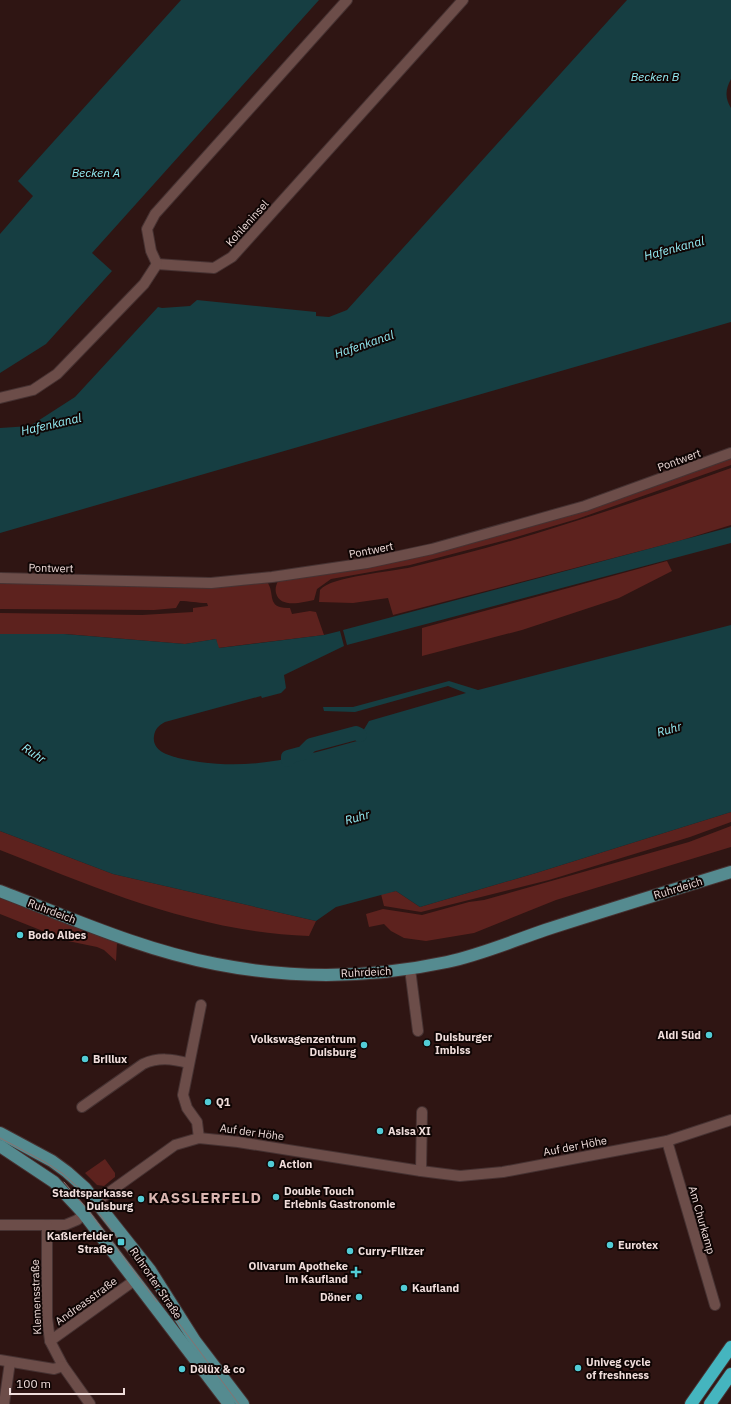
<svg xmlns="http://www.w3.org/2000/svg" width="731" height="1404" font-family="'IBM Plex Sans',sans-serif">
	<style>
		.green { fill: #5d221e }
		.water { fill: #163e42 }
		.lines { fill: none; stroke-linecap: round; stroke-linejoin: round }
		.river { stroke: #163e42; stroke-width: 14 }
		.minor-casing { stroke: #463232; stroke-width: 12 }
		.major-casing { stroke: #463232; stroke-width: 14 }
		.highway-casing { stroke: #463232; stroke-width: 14 }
		.minor { stroke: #6c4d49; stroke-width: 10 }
		.major { stroke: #558b90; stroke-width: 12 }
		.highway { stroke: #45b5bf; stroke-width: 12 }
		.tram { stroke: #887270; stroke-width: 1 }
		.poi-dot { fill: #52ccd6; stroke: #0f0504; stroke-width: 1.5 }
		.labels { text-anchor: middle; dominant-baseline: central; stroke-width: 4; stroke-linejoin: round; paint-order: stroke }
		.street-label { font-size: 11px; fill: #f0dddb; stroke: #0f0504 }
		.poi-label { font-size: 11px; font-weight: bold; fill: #f0dddb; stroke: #0f0504; text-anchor: start }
		.water-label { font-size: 12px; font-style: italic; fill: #96eff7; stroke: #0f0504 }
		.district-label { font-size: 15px; font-weight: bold; letter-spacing: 1px; fill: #d9b5b0; stroke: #0f0504 }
	</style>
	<rect width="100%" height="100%" fill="#2f1513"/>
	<!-- green -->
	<g class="green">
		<path d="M731,457V465L577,519L506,540L410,565L331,579L317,589L314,600C303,602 280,609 276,593C275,589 276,585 278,581L368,567Z"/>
		<path d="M731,468V525L679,541L393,615L388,598L353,603L319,602L320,590C331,576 392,572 412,567C521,541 626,506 731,468Z"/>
		<polygon points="667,561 672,571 619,598 522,630 422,656 422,628"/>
		<path d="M267,582C276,593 265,609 290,608L292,614L310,611L316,612L324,635L218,648L216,639L185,644L65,634H0V613L142,615L193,612V608L208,606L207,603C196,603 190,601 180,601L176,608L154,610L0,609V583L211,588Z"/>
		<polygon points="731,812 731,822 690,837 549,880 421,912 384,906 381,894 396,891 420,907 536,873"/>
		<polygon points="731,826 731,847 556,900 474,933 426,941 404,938 391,931 384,924 369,927 366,914 383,909 422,915 469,902 484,900 689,842"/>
		<path d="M0,831L113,874L316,921L309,936C198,932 101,890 0,850Z"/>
		<polygon points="0,898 117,943 116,961 104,950 97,947 68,941 0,914"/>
		<polygon points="105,1159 115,1173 115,1177 104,1186 97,1185 85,1173"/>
	</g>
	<!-- water -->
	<g class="water">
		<polygon points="181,0 319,0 92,253 112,271 46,344 0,373 0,234 33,196 18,181"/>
		<path d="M627,0H731V79C725,90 725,98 731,108V322L0,533V428L30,426L75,397L158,307L162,308L190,306L197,300L316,312V316L329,317L347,310Z"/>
		<polygon points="731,527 731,543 347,645 343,630"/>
		<path d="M731,625V812L536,873L420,907L396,891L336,907L316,921L113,874L0,831V634H64L185,644L216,639L219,648L324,635L340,631L344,646L284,675L286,688L281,693L262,698L261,696L165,722C159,725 155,729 154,736C152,750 166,755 178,758C244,773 293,759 357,741L369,721L466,693L448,686L355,712L324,711L323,707H353L449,681L478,690Z"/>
	</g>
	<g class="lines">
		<!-- river -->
		<polyline class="river" points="288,760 288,757 303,753 311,745 356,733 360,735"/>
		<!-- minor casing -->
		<g class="minor-casing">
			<g id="minor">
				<polyline points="157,264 214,268 232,257 463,0"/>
				<polyline points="157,264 151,251 147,229 155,214 347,0"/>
				<polyline points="0,398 33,390 57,374 144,284 157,264"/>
				<polyline points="0,578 211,583 272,577 367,563 432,549 585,506 731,453"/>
				<polyline points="410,969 418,1031"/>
				<path d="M82,1107L143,1064C159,1057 172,1059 188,1063"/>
				<polyline points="199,1138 197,1122 187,1108 183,1095 201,1005"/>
				<polyline points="667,1141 715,1305"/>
				<polyline points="421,1171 422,1112"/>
				<polyline points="97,1201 175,1145 199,1138 238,1142 421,1171 460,1176 503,1172 667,1141 731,1120"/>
				<polyline points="0,1225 65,1225 77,1220 84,1214"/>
				<polyline points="47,1225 47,1317 50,1341 63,1366 90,1404"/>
				<polyline points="50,1341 135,1280"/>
				<polyline points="0,1360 54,1369 63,1366"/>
				<polyline points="4,1404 10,1362"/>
			</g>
		</g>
		<!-- major casing -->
		<g class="major-casing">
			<g id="major">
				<path d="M0,891C71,918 142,950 216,964C292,979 372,978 447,962C480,955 513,941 545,930C607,910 669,891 731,872"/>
				<polyline points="0,1133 52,1161 67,1172 85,1188 150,1270 195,1341 243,1404"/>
				<polyline points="0,1146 54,1182 84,1214 229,1404"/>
			</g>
		</g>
		<!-- highway casing -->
		<g class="highway-casing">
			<g id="highway">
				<polyline points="691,1404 731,1347"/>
				<polyline points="710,1404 731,1374"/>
			</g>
		</g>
		<!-- minor -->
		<use href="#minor" class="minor"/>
		<!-- major -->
		<use href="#major" class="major"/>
		<!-- highway -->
		<use href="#highway" class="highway"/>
		<!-- tram -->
		<g class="tram">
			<polyline points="0,1138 45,1162 62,1173 82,1191 145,1274 166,1306 239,1404"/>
			<polyline points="64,1182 88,1210 157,1302"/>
		</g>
	</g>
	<!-- markers -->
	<g class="poi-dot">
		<circle cx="20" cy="935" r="4"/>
		<circle cx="709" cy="1035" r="4"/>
		<circle cx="427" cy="1043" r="4"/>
		<circle cx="364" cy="1045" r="4"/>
		<circle cx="85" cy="1059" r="4"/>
		<circle cx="208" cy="1102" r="4"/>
		<circle cx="380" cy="1131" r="4"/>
		<circle cx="271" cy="1164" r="4"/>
		<circle cx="276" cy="1197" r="4"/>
		<circle cx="141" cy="1199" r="4"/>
		<rect x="117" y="1238" width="8" height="8" rx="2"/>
		<circle cx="610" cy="1245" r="4"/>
		<circle cx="350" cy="1251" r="4"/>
		<path d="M354 1266h4v4h4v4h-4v4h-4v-4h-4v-4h4z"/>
		<circle cx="404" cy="1288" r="4"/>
		<circle cx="359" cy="1297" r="4"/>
		<circle cx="578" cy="1368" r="4"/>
		<circle cx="182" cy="1369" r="4"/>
	</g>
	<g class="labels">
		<!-- street labels -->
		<g class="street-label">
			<text transform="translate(247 223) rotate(-48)">Kohleninsel</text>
			<text transform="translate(679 460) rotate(-20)">Pontwert</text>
			<text transform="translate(371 550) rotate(-11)">Pontwert</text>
			<text transform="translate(51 568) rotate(1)">Pontwert</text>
			<text transform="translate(678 888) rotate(-17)">Ruhrdeich</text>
			<text transform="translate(52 911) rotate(21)">Ruhrdeich</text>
			<text transform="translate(366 972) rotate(-3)">Ruhrdeich</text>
			<text transform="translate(252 1132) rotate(8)">Auf der Höhe</text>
			<text transform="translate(575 1146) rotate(-11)">Auf der Höhe</text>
			<text transform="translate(702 1220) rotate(74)">Am Churkamp</text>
			<text transform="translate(156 1283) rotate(56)">Ruhrorter Straße</text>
			<text transform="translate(36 1297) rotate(-92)">Klemensstraße</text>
			<text transform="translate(86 1301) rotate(-36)">Andreasstraße</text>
		</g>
		<!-- poi labels -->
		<g class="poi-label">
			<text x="28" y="935">Bodo Albes</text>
			<text x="701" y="1035" text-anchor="end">Aldi Süd</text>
			<text x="435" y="1037">Duisburger<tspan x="435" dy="13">Imbiss</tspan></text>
			<text x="356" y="1039" text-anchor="end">Volkswagenzentrum<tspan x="356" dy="13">Duisburg</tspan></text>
			<text x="93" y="1059">Brillux</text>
			<text x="216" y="1102">Q1</text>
			<text x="388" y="1131">Asisa XI</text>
			<text x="279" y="1164">Action</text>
			<text x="284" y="1191">Double Touch<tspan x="284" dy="13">Erlebnis Gastronomie</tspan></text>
			<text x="133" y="1193" text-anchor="end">Stadtsparkasse<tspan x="133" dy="13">Duisburg</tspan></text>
			<text x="113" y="1236" text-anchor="end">Kaßlerfelder<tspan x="113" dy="13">Straße</tspan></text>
			<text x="618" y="1245">Eurotex</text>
			<text x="358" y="1251">Curry-Flitzer</text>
			<text x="348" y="1266" text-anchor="end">Olivarum Apotheke<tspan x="348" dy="13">im Kaufland</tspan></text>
			<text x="412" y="1288">Kaufland</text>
			<text x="351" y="1297" text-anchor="end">Döner</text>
			<text x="586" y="1362">Univeg cycle<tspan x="586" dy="13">of freshness</tspan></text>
			<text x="190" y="1369">Dölüx &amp; co</text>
		</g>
		<!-- water labels -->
		<g class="water-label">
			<text x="655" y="76">Becken B</text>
			<text x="96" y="172">Becken A</text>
			<text transform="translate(674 248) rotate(-15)">Hafenkanal</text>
			<text transform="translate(364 344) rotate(-19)">Hafenkanal</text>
			<text transform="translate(51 424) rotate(-13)">Hafenkanal</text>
			<text transform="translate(669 729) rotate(-16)">Ruhr</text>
			<text transform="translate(34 753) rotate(34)">Ruhr</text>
			<text transform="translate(357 817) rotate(-16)">Ruhr</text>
		</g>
		<!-- district labels -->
		<g class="district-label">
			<text x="205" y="1197">KASSLERFELD</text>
		</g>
	</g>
	<!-- scale -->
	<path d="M10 1388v6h114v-6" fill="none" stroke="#f0dddb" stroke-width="2"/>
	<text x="16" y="1388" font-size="12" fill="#f0dddb" stroke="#0f0504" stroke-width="3" paint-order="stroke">100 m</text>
</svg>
